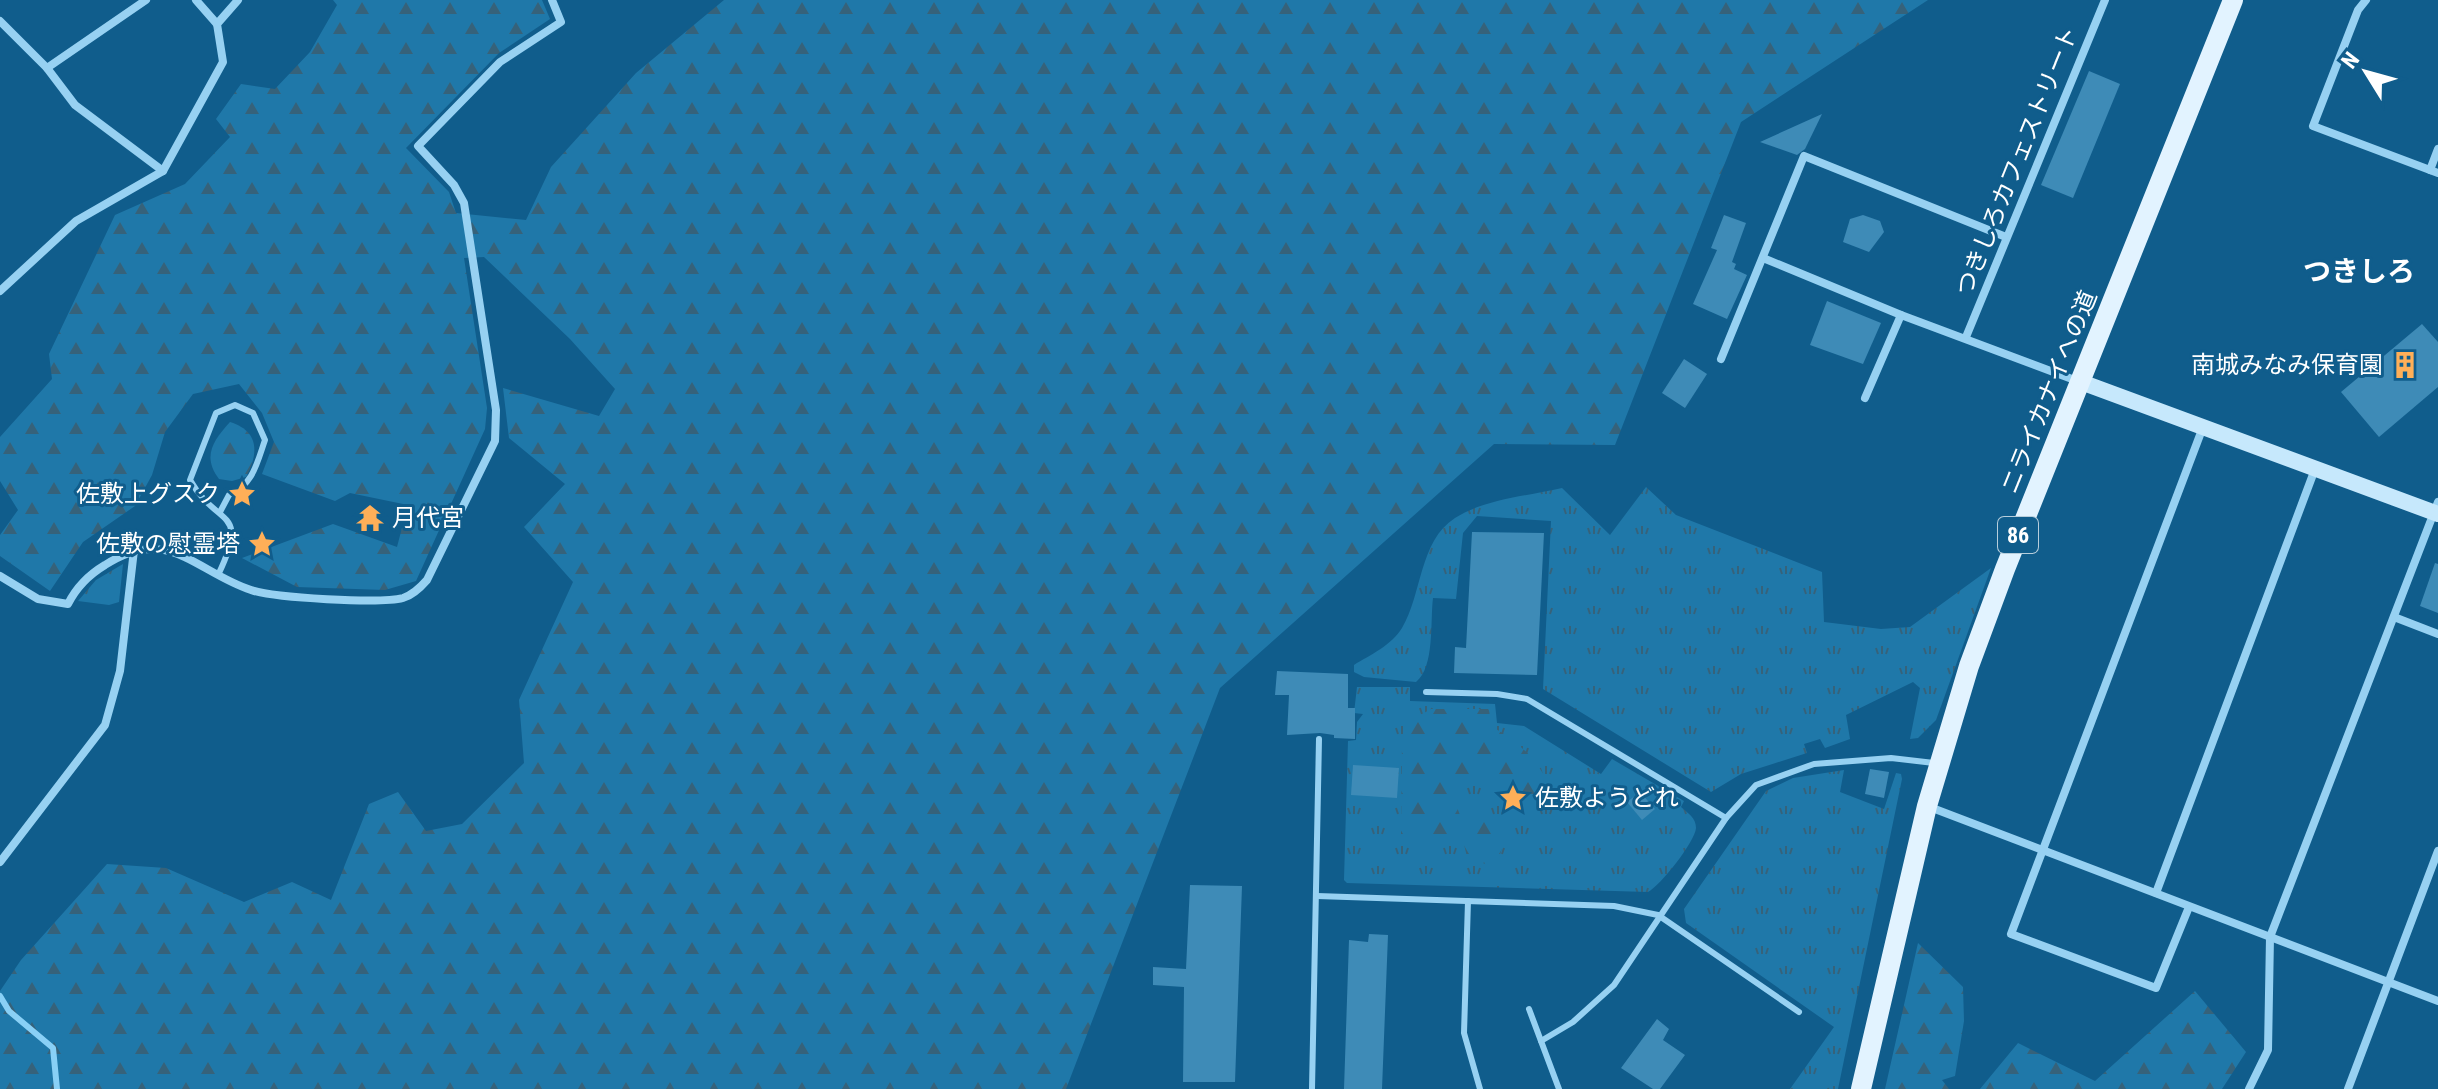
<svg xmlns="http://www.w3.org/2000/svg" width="2438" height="1089" font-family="'Roboto Condensed','Noto Sans JP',sans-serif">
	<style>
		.grass { fill: url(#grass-tufts) }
		.forest { fill: url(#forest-firs) }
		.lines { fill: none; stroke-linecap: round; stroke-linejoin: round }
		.stream { stroke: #89d0f6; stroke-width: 6 }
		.building { fill: #3e8bb7 }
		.lane { stroke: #97d1f2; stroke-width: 6 }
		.street { stroke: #97d1f2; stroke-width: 8 }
		.secondary { stroke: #c6e8fc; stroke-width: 16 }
		.primary { stroke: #e2f3ff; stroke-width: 20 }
		.labels { text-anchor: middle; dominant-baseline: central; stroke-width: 6; stroke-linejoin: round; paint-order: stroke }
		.shield { fill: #105d8c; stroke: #b7cedc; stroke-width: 2 }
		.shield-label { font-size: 22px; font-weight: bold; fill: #fff }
		.street-label { font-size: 24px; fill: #fff; stroke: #105d8c }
		.poi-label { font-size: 24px; fill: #fff; stroke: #105d8c; text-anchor: end }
		.quarter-label { font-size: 28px; font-weight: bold; fill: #fff; stroke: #105d8c }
	</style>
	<defs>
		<pattern id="grass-tufts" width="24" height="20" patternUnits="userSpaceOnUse" patternTransform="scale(2)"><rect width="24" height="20" fill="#1f78a9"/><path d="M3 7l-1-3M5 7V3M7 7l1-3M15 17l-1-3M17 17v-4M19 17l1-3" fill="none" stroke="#36627a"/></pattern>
		<pattern id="forest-firs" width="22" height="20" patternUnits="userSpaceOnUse" patternTransform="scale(2)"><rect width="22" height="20" fill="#1f78a9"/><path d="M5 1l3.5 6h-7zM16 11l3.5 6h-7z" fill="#36627a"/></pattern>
	</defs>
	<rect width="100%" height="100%" fill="#105d8c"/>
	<!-- grass -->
	<g class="grass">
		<path d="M1646,487L1676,515L1822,572L1824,622L1881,629L1910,627L1991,568L1936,720L1918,738L1910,739L1920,688L1913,682L1846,715L1850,739L1825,748L1820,739L1804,744L1807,753L1741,774L1711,792L1543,689L1551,521L1477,516L1463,533L1456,599L1433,598C1430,621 1435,667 1416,682L1364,677L1354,672V665C1370,655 1392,645 1402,628C1422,595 1419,541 1455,518C1485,499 1528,496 1562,488L1610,535Z"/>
		<polygon points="123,564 119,602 109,605 78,601 96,580"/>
		<path d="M1357,687H1410V701L1495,704L1497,723L1524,726L1601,774L1612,759L1684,801L1681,807C1688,813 1696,818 1696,828C1695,842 1660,886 1648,892L1347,883L1344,880L1348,741L1356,740L1357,722L1363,714L1354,713Z"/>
		<polygon points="1844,770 1840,792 1884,809 1896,773 1901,774 1902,779 1838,1089 1790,1089 1834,1027 1686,923 1684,909 1766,791 1793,778"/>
	</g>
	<!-- forest -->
	<g class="forest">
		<polygon points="333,0 542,0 550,19 499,53 406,148 449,192 456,213 526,220 551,167 636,73 724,0 1928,0 1741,122 1615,445 1494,444 1220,688 1066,1089 0,1089 0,991 21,960 107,864 166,868 244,902 292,882 331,900 369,804 398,792 426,831 462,824 524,763 519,700 573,582 524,527 565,484 509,438 503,388 599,416 615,389 570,339 484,257 464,258 487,408 485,429 416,581 385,590 297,587 242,558 333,524 397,547 408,505 350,493 335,501 262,474 274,442 262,413 239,384 193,394 165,432 152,475 135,506 83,542 50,591 0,556 0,535 18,510 0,481 0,437 52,379 49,354 115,215 185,184 230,137 216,119 241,84 275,89 310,52 337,5"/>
		<path d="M230,422C259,431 259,453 246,477L232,481L219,479C202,456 213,441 230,422Z"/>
		<path d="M1431,709H1489L1491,726C1516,740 1537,758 1549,785L1539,799L1516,795L1487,770L1481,781L1454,782L1451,792L1460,815L1502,819V848L1496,868L1467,857L1463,840L1401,836L1402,739L1408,722Z"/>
		<polygon points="1918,943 1963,987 1964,1021 1955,1076 1942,1080 1949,1089 1885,1089"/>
		<polygon points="2195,991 2246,1052 2222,1089 1980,1089 2018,1043 2095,1081"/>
	</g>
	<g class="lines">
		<!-- stream -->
		<polyline class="stream" points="0,996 9,1011 53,1048 57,1089"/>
	</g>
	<!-- building -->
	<g class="building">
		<polygon points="2089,71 2120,84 2073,198 2041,185"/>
		<polygon points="1822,114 1805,149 1797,155 1760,142"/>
		<polygon points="1724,215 1746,223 1732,262 1736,264 1734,269 1747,275 1727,319 1693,304 1717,250 1711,248"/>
		<polygon points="1863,215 1880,221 1884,232 1869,252 1843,242 1850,219"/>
		<polygon points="1827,301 1881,323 1863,364 1810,345"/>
		<polygon points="2422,324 2438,342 2438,387 2379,437 2341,392"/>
		<polygon points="1684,359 1707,374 1685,408 1662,393"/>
		<polygon points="1472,532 1544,533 1537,675 1454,673 1455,647 1466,648"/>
		<polygon points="2435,563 2438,564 2438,613 2420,606"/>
		<polygon points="1277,671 1348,674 1348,708 1355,708 1355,739 1334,738 1334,735 1320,733 1287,735 1289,695 1275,695"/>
		<polygon points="1353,765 1399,768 1397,798 1351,795"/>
		<polygon points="1870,769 1889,772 1884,798 1865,794"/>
		<polygon points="1640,792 1655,809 1642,820 1627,802"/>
		<polygon points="1190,885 1242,886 1235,1082 1183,1082 1184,987 1153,985 1153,967 1186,969"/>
		<polygon points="1369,934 1388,935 1382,1089 1344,1089 1349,940 1368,942"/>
		<polygon points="1657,1019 1669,1029 1663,1040 1685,1055 1660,1089 1653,1089 1621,1068"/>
	</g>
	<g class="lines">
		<!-- lane -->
		<g class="lane">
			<path d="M219,573C250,507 217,528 190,480L216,413L235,405L253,413L265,440C257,463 253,485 229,495L220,512"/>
			<polyline points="1426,692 1497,694 1527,699 1726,818"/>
			<polyline points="1317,896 1614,906 1658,915 1799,1012"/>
			<polyline points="1468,901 1464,1033 1480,1089"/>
			<polyline points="1529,1009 1559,1089"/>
			<polyline points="1541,1041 1573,1022 1614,985 1726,818 1756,785 1814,764 1891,758 1934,763"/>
			<polyline points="1312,1089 1319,739"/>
		</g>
		<!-- street -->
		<g class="street">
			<polyline points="196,0 217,24"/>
			<polyline points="2366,0 2358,10 2313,126 2438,173"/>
			<polyline points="0,21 47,68 75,105 163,171"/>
			<polyline points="47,68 146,0"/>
			<polyline points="2430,170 2438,149"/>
			<polyline points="1763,258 1901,315 2080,382"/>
			<polyline points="0,291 76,221 163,171 223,62 217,24 238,0"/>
			<polyline points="1966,337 2105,0"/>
			<polyline points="1721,359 1804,156 2006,237"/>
			<polyline points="1865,398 1901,315"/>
			<path d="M0,576L38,599L68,604C76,588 90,574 105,565C168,524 196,572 251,590C273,598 381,604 403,598C413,595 420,588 427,580L495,441L496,410L464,203L454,185L418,146L500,62L561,22L552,0"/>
			<polyline points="2394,617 2438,634"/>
			<polyline points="1927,806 2438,1001"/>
			<polyline points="0,862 105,725 120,671 134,550"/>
			<polyline points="2156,893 2315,469"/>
			<polyline points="2189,907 2156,988 2011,934 2203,427"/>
			<polyline points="2249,1089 2268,1050 2270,937 2438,502"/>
			<polyline points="2348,1089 2438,851"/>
		</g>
		<!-- secondary -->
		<polyline class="secondary" points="2081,382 2438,514"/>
		<!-- primary -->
		<polyline class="primary" points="1861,1089 1927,806 1969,666 2005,569 2233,0"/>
	</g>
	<!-- icons -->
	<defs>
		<g id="building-bare" transform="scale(2.16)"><path d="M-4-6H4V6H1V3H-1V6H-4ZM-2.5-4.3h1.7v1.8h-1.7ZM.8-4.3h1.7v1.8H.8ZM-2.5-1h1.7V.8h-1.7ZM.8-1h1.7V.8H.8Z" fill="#ffaf58" stroke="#105d8c" stroke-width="2.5" paint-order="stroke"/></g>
		<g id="sight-bare" transform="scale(2.16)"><path d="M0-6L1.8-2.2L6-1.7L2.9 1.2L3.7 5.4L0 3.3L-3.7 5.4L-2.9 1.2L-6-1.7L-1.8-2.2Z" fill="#ffaf58" stroke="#105d8c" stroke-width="2.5" paint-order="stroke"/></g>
		<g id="temple-bare" transform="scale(2.16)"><path d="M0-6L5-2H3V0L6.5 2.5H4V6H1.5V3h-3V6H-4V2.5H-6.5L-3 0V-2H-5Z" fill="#ffaf58" stroke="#105d8c" stroke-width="2.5" paint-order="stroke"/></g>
	</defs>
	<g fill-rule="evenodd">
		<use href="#building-bare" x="2405" y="365"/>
		<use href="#sight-bare" x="242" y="494"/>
		<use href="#temple-bare" x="370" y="518"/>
		<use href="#sight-bare" x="262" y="544"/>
		<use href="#sight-bare" x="1513" y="798"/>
	</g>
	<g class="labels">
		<!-- shield labels -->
		<rect class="shield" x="1998" y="517" width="40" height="36" rx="6"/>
		<g class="shield-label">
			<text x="2018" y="535">86</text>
		</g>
		<!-- street labels -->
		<g class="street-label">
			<text transform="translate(2017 161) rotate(-68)">つきしろカフェストリート</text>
			<text transform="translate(2049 392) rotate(-68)">ニライカナイへの道</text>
		</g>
		<!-- poi labels -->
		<g class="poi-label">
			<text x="2383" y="365">南城みなみ保育園</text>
			<text x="220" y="494">佐敷上グスク</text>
			<text x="392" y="518" text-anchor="start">月代宮</text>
			<text x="240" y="544">佐敷の慰霊塔</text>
			<text x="1535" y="798" text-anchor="start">佐敷ようどれ</text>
		</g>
		<!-- quarter labels -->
		<g class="quarter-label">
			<text x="2359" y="271">つきしろ</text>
		</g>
	</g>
	<!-- north arrow -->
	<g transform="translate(2366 72) rotate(307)" stroke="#105d8c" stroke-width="6" paint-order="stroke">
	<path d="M0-6L14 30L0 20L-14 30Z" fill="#ffffff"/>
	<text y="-12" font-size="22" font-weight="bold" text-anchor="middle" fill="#ffffff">N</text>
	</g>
</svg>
